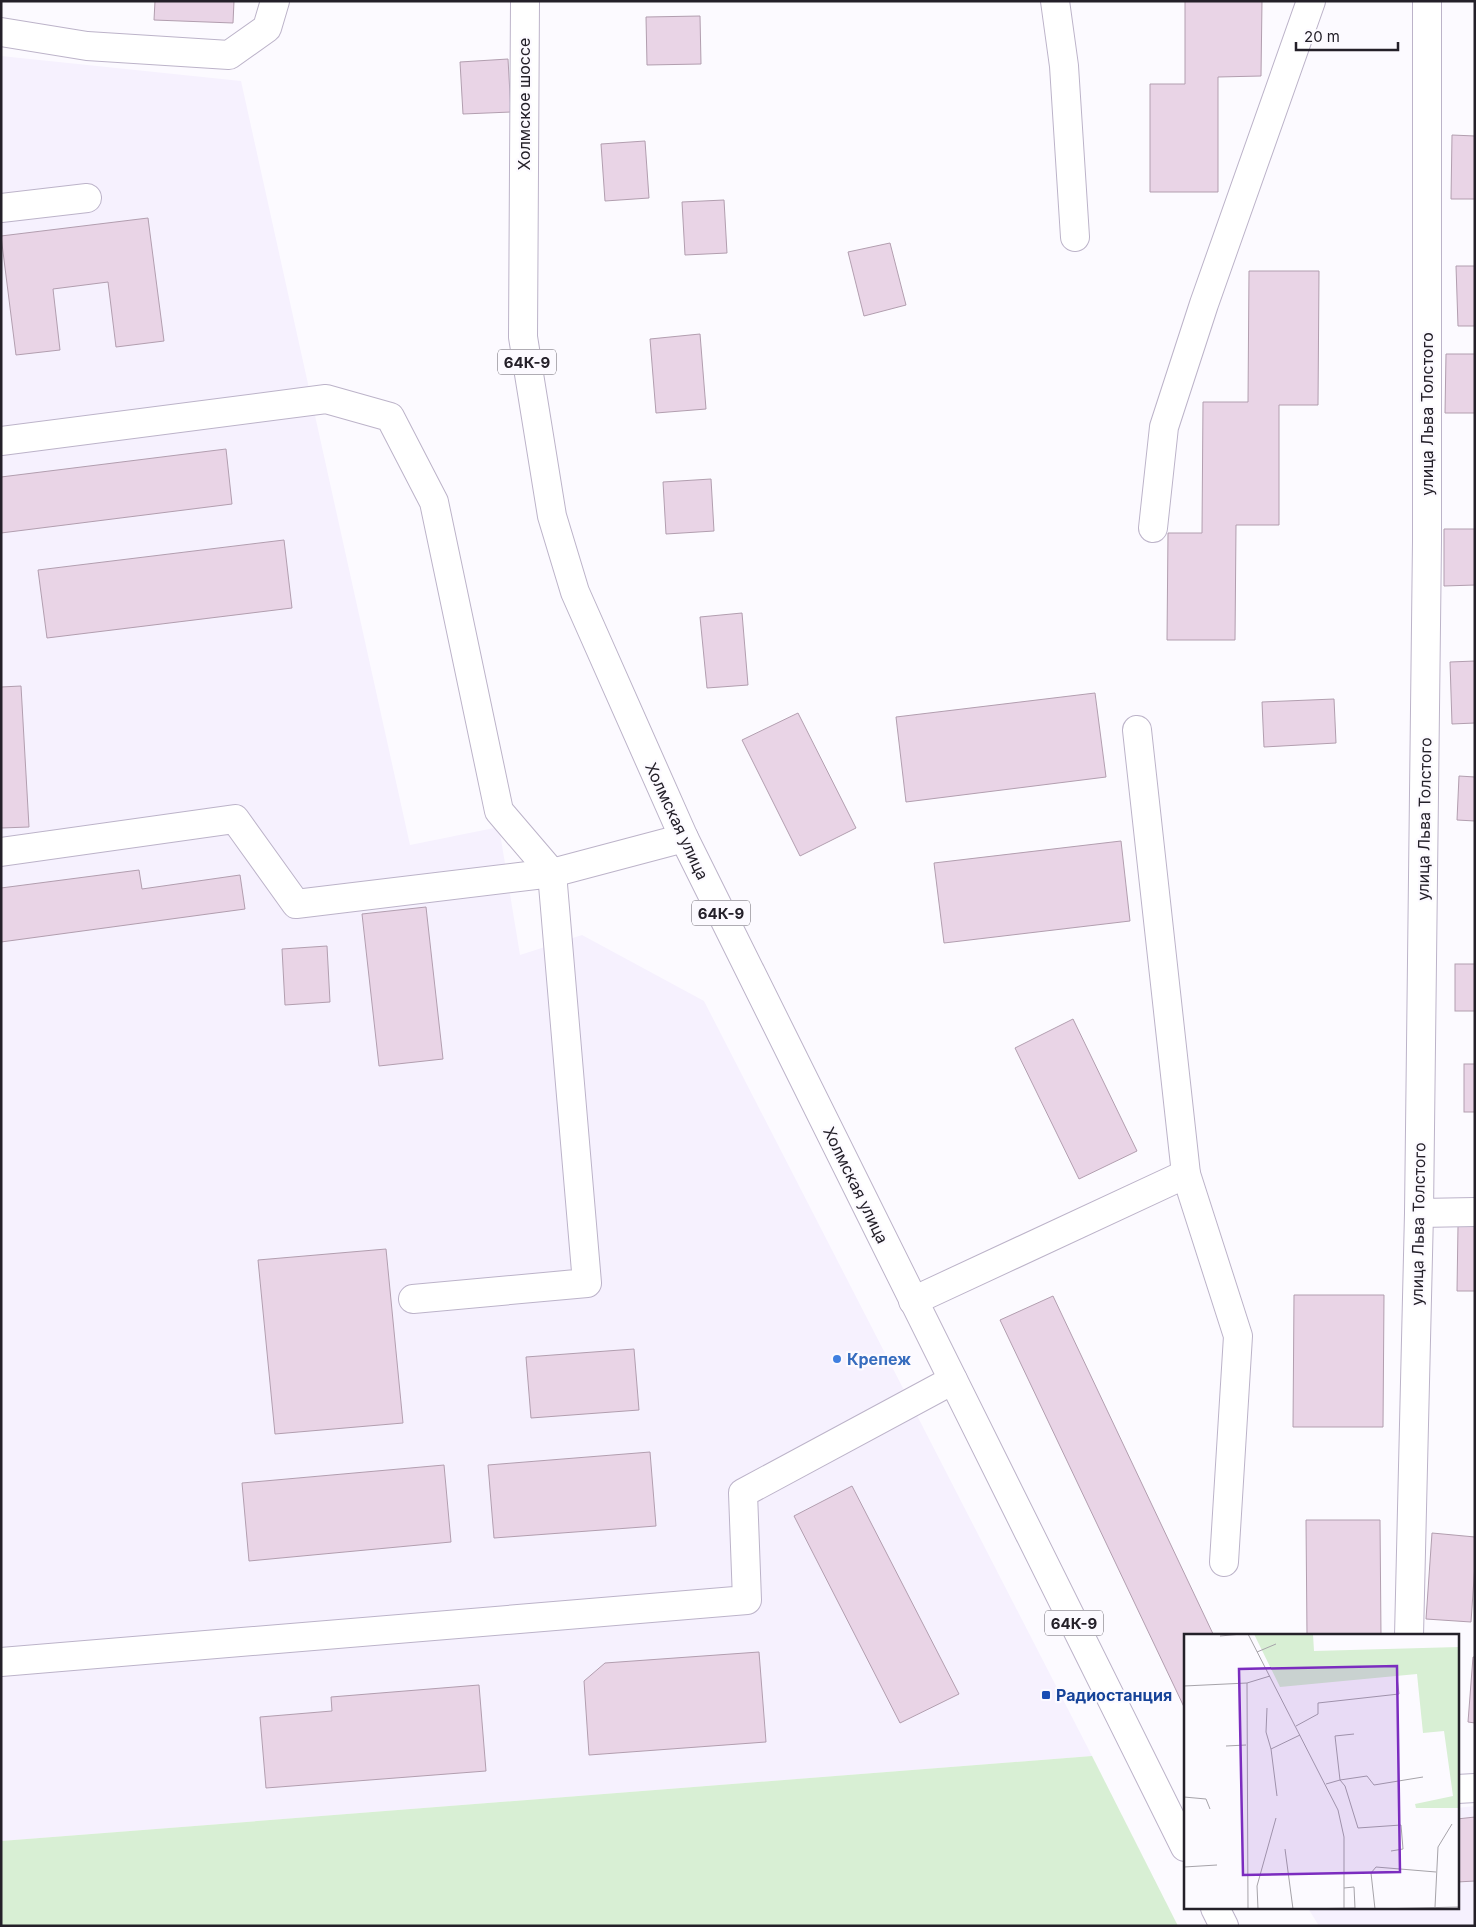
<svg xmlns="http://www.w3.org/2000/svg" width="1476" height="1927" font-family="Inter,sans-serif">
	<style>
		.built { fill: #f6f1fe }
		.green { fill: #d8efd4 }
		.building { fill: #e9d4e6; stroke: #b29eaf }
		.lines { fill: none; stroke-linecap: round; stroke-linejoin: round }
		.minor-casing { stroke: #bcb3c9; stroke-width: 30 }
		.major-casing { stroke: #bcb3c9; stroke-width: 30 }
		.minor { stroke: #fff; stroke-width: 28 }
		.major { stroke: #fff; stroke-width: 28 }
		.shop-dot { fill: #3f7fe0; stroke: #fcfaff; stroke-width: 2 }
		.transit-dot { fill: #1a4fb4; stroke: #fcfaff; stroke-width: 2 }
		.labels { text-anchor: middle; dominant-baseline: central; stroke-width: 4.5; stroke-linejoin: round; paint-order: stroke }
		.shield { fill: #fcfaff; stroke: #656169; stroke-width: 1 }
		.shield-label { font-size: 15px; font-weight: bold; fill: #242029 }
		.street-label { font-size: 16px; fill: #242029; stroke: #fcfaff }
		.shop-label { font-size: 16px; font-weight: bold; fill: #366cbe; stroke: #fcfaff; text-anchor: start }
		.transit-label { font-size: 16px; font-weight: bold; fill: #164399; stroke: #fcfaff; text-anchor: start }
		.inset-road { fill: none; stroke: #a6a3a9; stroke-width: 1 }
		.view { fill: #7b2cbf; fill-opacity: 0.15; stroke: #7b2cbf; stroke-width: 2.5 }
		.inset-edge { fill: none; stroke: #242029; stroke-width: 2.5 }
	</style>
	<rect width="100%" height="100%" fill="#fcfaff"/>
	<!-- built -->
	<g class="built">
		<polygon points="1,56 241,81 410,845 499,827 520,955 582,935 704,1001 1092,1756 1,1841"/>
		<polygon points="1475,1806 1475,1926 1319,1926 1308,1908 1457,1908 1457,1808"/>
	</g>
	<!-- green -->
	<polygon class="green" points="1092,1756 1178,1926 1,1926 1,1841"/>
	<!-- building -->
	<g class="building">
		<polygon points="155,1 234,1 233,23 154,20"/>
		<polygon points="1185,1 1262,1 1261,76 1218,77 1218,192 1150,192 1150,84 1185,84"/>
		<polygon points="700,16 701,64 647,65 646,17"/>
		<polygon points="508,59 511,112 463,114 460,62"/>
		<polygon points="1452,135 1475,136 1475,199 1451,199"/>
		<polygon points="645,141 649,198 605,201 601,144"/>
		<polygon points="724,200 727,253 685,255 682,202"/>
		<polygon points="148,218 164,341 116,347 108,282 53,289 60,350 16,355 1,236"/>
		<polygon points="890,243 906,305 864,316 848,252"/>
		<polygon points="1456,266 1475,266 1475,326 1458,326"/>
		<polygon points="1249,271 1319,271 1318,405 1279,405 1279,525 1236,525 1235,640 1167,640 1168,533 1202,533 1203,402 1248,402"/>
		<polygon points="700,334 706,409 656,413 650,339"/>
		<polygon points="1446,354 1475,354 1475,413 1445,413"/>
		<polygon points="226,449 232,504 1,533 1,477"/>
		<polygon points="711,479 714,531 666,534 663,482"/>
		<polygon points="1444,529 1475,529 1475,585 1444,586"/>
		<polygon points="284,540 292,608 47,638 38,570"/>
		<polygon points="742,613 748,685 707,688 700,617"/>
		<polygon points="1475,661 1475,723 1452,724 1450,662"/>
		<polygon points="21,686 29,827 1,828 1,687"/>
		<polygon points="1095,693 1106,777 906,802 896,717"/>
		<polygon points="1334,699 1336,743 1264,747 1262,702"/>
		<polygon points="798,713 856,828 800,856 742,740"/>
		<polygon points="1459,776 1475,777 1475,821 1457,820"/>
		<polygon points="1121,841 1130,921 944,943 934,863"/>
		<polygon points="139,870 142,889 240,875 245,909 1,942 1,888"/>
		<polygon points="426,907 443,1059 379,1066 362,914"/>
		<polygon points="327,946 330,1002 285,1005 282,949"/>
		<rect x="1455" y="964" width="20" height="47"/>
		<polygon points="1073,1019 1137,1151 1079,1179 1015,1048"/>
		<rect x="1464" y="1064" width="11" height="48"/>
		<polygon points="1458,1226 1475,1226 1475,1291 1457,1291"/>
		<polygon points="386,1249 403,1423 275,1434 258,1260"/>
		<polygon points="1294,1295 1384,1295 1383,1427 1293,1427"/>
		<polygon points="1053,1296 1214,1636 1185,1636 1185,1709 1000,1320"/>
		<polygon points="634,1349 639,1410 531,1418 526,1357"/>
		<polygon points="650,1452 656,1526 494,1538 488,1465"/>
		<polygon points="444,1465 451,1542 249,1561 242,1483"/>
		<polygon points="852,1486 959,1694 900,1723 794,1516"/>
		<polygon points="1306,1520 1380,1520 1381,1636 1307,1636"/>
		<polygon points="1432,1533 1475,1537 1475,1564 1471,1622 1426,1619"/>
		<polygon points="759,1652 766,1742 589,1755 584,1681 605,1663"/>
		<polygon points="1473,1657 1475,1657 1475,1723 1468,1722"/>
		<polygon points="479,1685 486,1771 266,1788 260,1717 332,1711 331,1697"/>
		<polygon points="1475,1817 1475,1881 1457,1882 1457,1819"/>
	</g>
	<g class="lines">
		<!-- minor casing -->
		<g class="minor-casing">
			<g id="minor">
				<polyline points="1055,1 1064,66 1075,237"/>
				<polyline points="1,32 87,46 229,55 267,28 275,1"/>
				<polyline points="1,208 87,198"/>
				<polyline points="1,441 326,399 390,417 434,502 499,811 552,873 684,838"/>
				<polyline points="1153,528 1164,427 1204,304 1311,1"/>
				<polyline points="1137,730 1186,1174 1238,1336 1224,1562"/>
				<polyline points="1,852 235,819 296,904 552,873 587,1283 413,1299"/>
				<polyline points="1419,1213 1475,1212"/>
				<polyline points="913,1301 1186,1174"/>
				<polyline points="1409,1636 1419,1213 1427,541 1427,1"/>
				<polyline points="1,1662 747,1600 743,1493 953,1380"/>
				<polyline points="1457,1789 1475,1788"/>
			</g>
		</g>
		<!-- major casing -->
		<g class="major-casing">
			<g id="major">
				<polyline points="525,1 523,337 552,516 575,592 684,838 1185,1847"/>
				<polyline points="1215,1908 1224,1926"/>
			</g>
		</g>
		<!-- minor -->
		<use href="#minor" class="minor"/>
		<!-- major -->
		<use href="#major" class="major"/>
	</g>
	<!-- markers -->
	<circle class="shop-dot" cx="837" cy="1359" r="5"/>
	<rect class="transit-dot" x="1041" y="1690" width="10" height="10" rx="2.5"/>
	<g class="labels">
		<!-- shield labels -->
		<g class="shield">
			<rect x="498" y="349.5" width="58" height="25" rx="4"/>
			<rect x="692" y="900.5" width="58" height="25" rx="4"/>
			<rect x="1045" y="1610.5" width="58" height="25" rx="4"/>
		</g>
		<g class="shield-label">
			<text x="527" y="362">64К-9</text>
			<text x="721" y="913">64К-9</text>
			<text x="1074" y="1623">64К-9</text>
		</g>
		<!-- street labels -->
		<g class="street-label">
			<text transform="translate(524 104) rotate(-90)">Холмское шоссе</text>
			<text transform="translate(1427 414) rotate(-90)">улица Льва Толстого</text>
			<text transform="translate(1424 819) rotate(-89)">улица Льва Толстого</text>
			<text transform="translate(677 821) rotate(65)">Холмская улица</text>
			<text transform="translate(856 1185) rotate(64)">Холмская улица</text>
			<text transform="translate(1418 1224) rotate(-89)">улица Льва Толстого</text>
		</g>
		<!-- shop labels -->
		<g class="shop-label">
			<text x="847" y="1359">Крепеж</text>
		</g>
		<!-- transit labels -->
		<g class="transit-label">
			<text x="1056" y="1695">Радиостанция</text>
		</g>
	</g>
	<!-- overview -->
	<g transform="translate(1184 1634)">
		<rect width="275" height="275" fill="#fcfaff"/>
		<path d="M70,0H129L130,17L275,13V174H232L231,170L269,162L260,97L239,99L233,40L96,53Z" fill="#d8efd4"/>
		<path class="inset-road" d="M64,0L154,176L160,203V275M36,2L58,0M73,18L92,10M63,49L64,275M0,52L63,49L86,42M83,74L82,98L87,115L93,162M112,92L134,80V69L215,60L213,43M170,100L151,102L156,146L183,142L190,151L239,143M42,112L62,111M87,115L116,101M142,150L156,146L161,152L174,194L217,191L219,215L207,217M0,163L22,165L26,175M101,215L109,275M0,233L33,231M251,273L254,213L268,190M74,275L73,252L92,184M78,275H107M114,275L171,274L170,253L160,254M191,275L187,239L192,233L252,238M191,275L275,273"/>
		<path class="view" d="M213,32L216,238L59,241L55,35Z"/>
		<rect width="275" height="275" class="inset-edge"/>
	</g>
	<!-- border -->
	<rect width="1476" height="1927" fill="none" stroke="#242029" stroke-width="5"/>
	<!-- scale -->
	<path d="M1296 42v8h102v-8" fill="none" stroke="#242029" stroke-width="2.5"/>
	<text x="1304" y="42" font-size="15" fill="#242029" stroke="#fcfaff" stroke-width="4" paint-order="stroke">20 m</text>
</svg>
